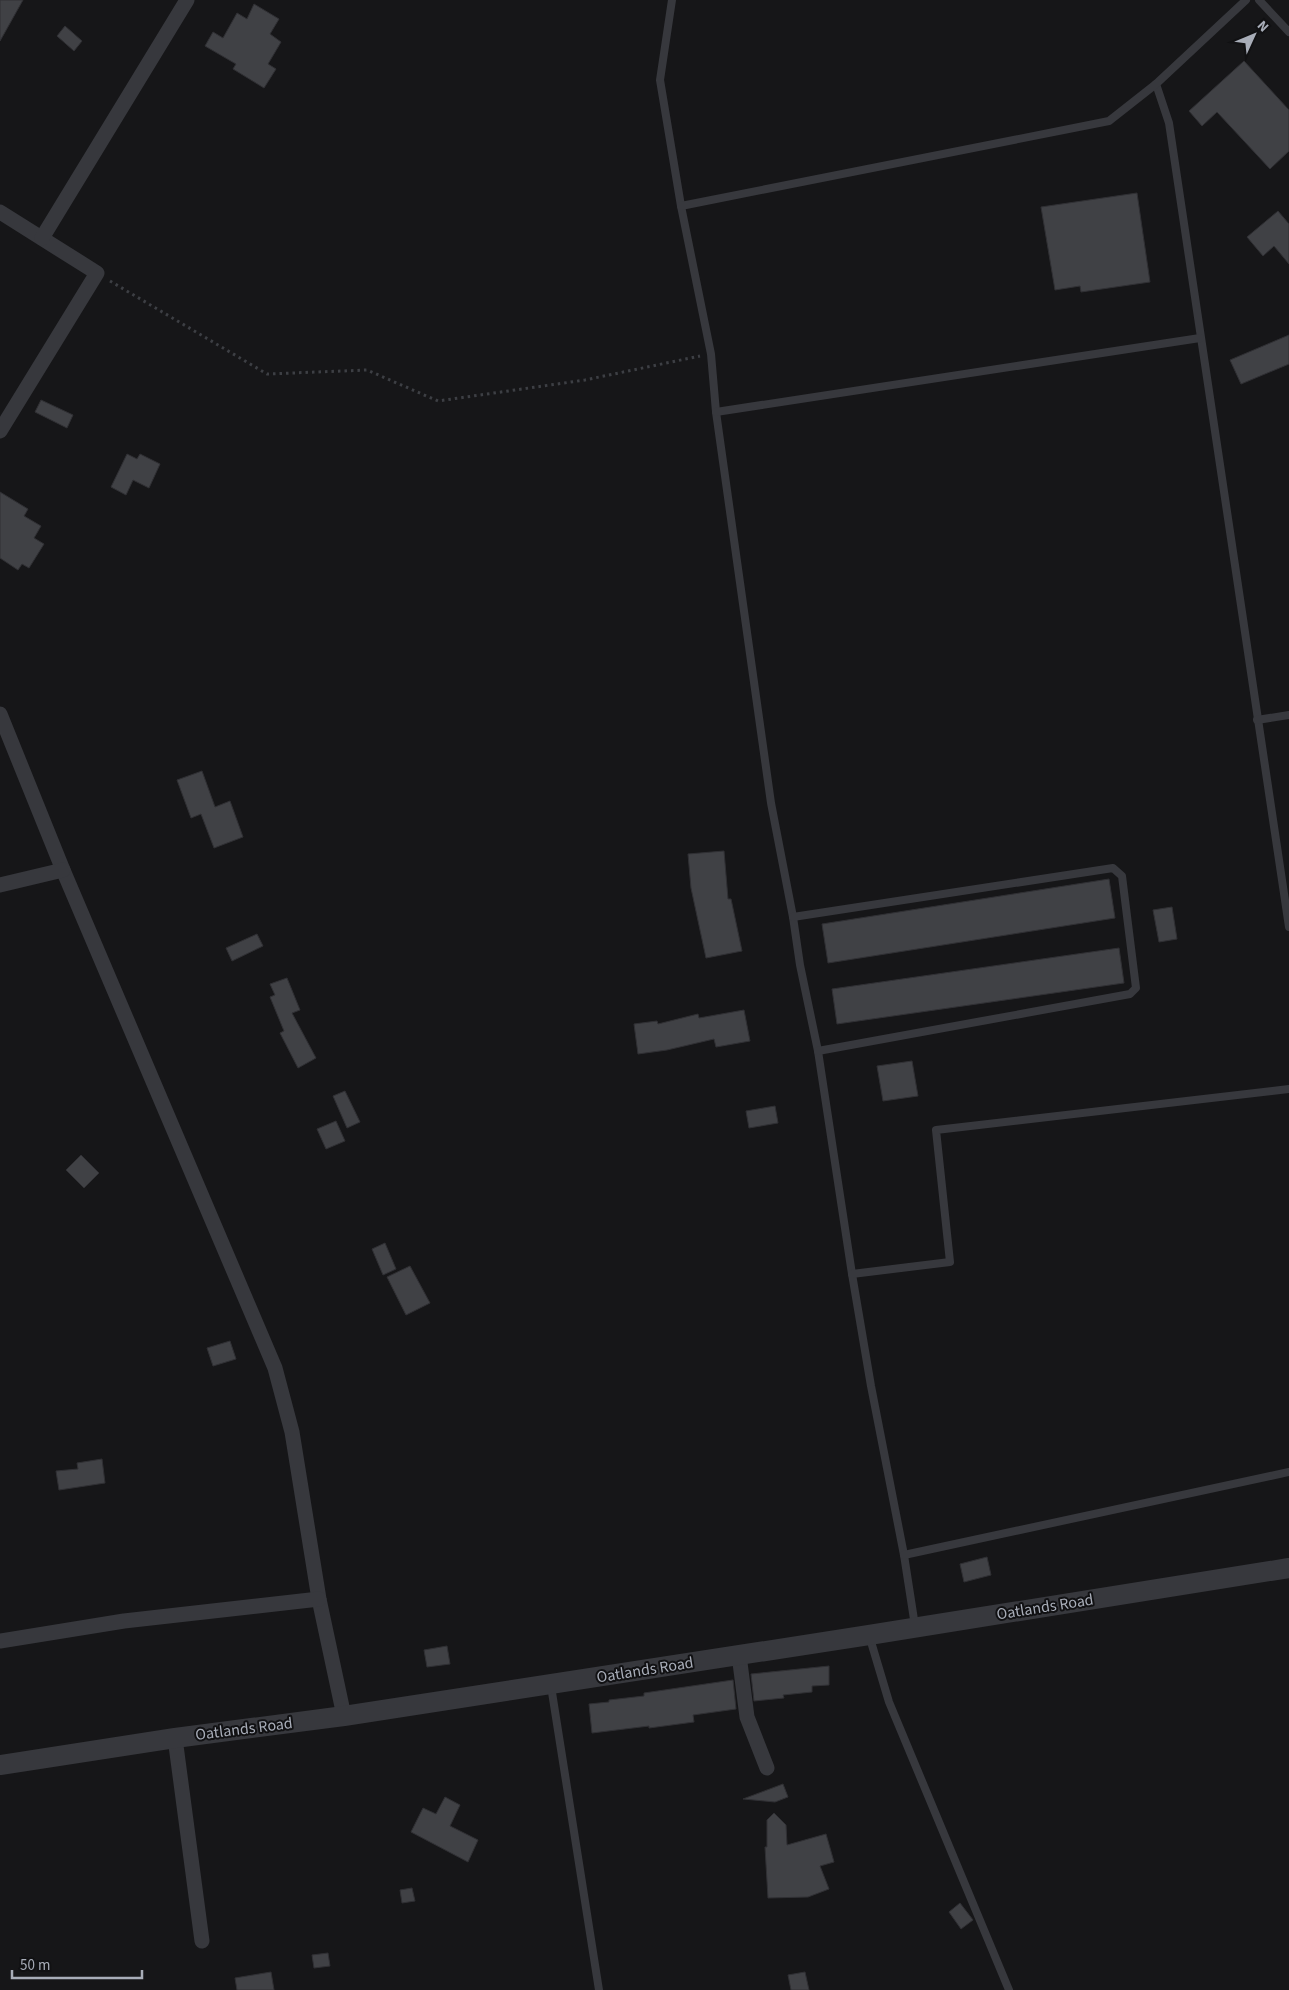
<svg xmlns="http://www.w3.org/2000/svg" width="1289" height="1990" font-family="'Source Sans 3',sans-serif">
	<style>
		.building { fill: #404145; stroke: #303034 }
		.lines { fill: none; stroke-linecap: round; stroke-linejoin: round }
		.path { stroke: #3d3f44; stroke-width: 3; stroke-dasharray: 2.5 4; stroke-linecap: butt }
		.service { stroke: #37383d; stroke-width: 8 }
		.minor { stroke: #37383d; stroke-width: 15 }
		.tertiary { stroke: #37383d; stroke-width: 20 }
		.labels { text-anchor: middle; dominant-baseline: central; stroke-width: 4; stroke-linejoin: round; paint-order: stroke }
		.street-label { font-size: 16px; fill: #a8adb8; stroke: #111113 }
	</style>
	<rect width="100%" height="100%" fill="#161618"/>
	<!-- building -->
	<g class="building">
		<polygon points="0,0 23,0 0,41"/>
		<polygon points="254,4 279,19 270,34 281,42 268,64 276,69 264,88 233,69 236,64 205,46 213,32 223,38 237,13 247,19"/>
		<polygon points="65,26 82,41 74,51 57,36"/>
		<polygon points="1244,61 1289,110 1289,151 1270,169 1217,112 1202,126 1189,111"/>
		<polygon points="1137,193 1150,282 1081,292 1080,286 1055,290 1041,207"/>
		<polygon points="1278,211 1289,224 1289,264 1274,246 1263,256 1247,237"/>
		<polygon points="1289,335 1289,364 1241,384 1230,360"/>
		<polygon points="41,400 73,415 67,428 35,412"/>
		<polygon points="127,454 137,459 140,454 160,464 149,488 133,480 126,495 111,487"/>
		<polygon points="0,492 28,509 24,516 41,526 34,538 44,544 29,568 22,564 18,570 0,558"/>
		<polygon points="202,771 215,807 230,801 243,837 214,848 201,814 191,818 177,780"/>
		<polygon points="724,851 728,899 731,899 742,951 706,958 691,888 688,854"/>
		<polygon points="1109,879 1115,918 828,963 822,924"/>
		<polygon points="1172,907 1177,939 1159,942 1153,910"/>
		<polygon points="257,934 263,946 232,961 226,948"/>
		<polygon points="1119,948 1124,983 837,1024 832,989"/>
		<polygon points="287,978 300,1010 292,1013 316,1058 298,1068 280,1033 284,1031 270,997 275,995 270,984"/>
		<polygon points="744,1010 750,1041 716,1047 714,1039 667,1050 638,1054 634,1024 657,1021 658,1024 698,1014 699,1018"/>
		<polygon points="912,1061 918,1096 883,1101 877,1066"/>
		<polygon points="345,1091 360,1122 347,1128 333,1096"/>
		<polygon points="775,1106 778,1123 749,1128 746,1111"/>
		<polygon points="336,1121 345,1141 326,1149 317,1129"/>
		<polygon points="81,1155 99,1173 84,1188 66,1170"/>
		<polygon points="385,1243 396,1269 383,1275 372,1249"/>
		<polygon points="410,1266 430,1303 406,1315 387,1277"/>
		<polygon points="230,1341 236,1359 213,1366 207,1348"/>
		<polygon points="102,1459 105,1483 59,1490 56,1471 78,1469 77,1463"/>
		<polygon points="987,1557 991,1575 964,1582 960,1564"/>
		<polygon points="447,1646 450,1664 427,1667 424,1650"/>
		<polygon points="829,1666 829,1685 812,1686 812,1692 783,1695 784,1698 754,1701 751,1674"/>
		<polygon points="733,1680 736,1709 693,1715 694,1722 649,1728 649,1726 592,1733 589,1704 609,1702 609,1700 644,1696 644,1693"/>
		<polygon points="783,1784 788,1797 775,1802 743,1799"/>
		<polygon points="445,1797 460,1805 450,1826 478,1840 468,1862 411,1832 423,1808 436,1814"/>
		<polygon points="774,1813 786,1825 787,1845 826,1834 834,1862 820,1866 829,1889 808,1897 768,1898 765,1847 767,1847 767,1820"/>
		<polygon points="412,1888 415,1901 402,1903 400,1890"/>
		<polygon points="960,1903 973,1920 961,1929 949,1912"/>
		<polygon points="328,1953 330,1966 314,1968 312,1955"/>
		<polygon points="271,1972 274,1990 237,1990 235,1978"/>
		<polygon points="805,1972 809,1990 791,1990 788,1975"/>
	</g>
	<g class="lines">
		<!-- path -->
		<polyline class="path" points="110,281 267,374 367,370 438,401 585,380 700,356"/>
		<!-- service -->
		<g class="service">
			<polyline points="672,0 660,80 681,206 711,354 716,412 771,803 793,917 800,965 818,1051 852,1274 871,1386 904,1555 915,1626"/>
			<polyline points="1259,0 1289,32"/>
			<polyline points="1156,84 1169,123 1289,927"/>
			<polyline points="681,206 1109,121 1156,84 1246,0"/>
			<polyline points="716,412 1200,338"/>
			<polyline points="1257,720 1289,715"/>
			<polyline points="793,917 1113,868 1122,876 1136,988 1130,994 818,1051"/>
			<polyline points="852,1274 950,1262 936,1130 1289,1089"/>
			<polyline points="904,1555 1289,1472"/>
			<polyline points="869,1635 889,1702 1009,1990"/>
			<polyline points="551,1686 599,1990"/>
		</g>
		<!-- minor -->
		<g class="minor">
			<polyline points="0,212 97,273 0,431"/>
			<polyline points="42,238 187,0"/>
			<polyline points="0,714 63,870 275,1368 292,1432 319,1599 344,1716"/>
			<polyline points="0,885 63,870"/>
			<polyline points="0,1641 124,1621 319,1599"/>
			<polyline points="739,1655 747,1717 767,1768"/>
			<polyline points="175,1738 202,1941"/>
		</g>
		<!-- tertiary -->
		<polyline class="tertiary" points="0,1765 175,1738 344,1716 869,1635 1289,1568"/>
	</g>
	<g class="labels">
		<!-- street labels -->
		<g class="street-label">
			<text transform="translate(1045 1607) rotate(-9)">Oatlands Road</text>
			<text transform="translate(645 1670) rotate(-9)">Oatlands Road</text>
			<text transform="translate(244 1729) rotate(-7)">Oatlands Road</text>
		</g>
	</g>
	<!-- north arrow -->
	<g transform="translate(1254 35) rotate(46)" stroke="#111113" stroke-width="4" paint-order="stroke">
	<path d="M0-4L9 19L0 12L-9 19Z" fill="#a8adb8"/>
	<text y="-8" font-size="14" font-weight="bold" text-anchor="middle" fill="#a8adb8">N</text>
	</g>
	<!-- scale -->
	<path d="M12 1970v8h130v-8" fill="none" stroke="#a8adb8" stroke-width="2.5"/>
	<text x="20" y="1970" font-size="15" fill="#a8adb8" stroke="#111113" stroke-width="4" paint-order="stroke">50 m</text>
</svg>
